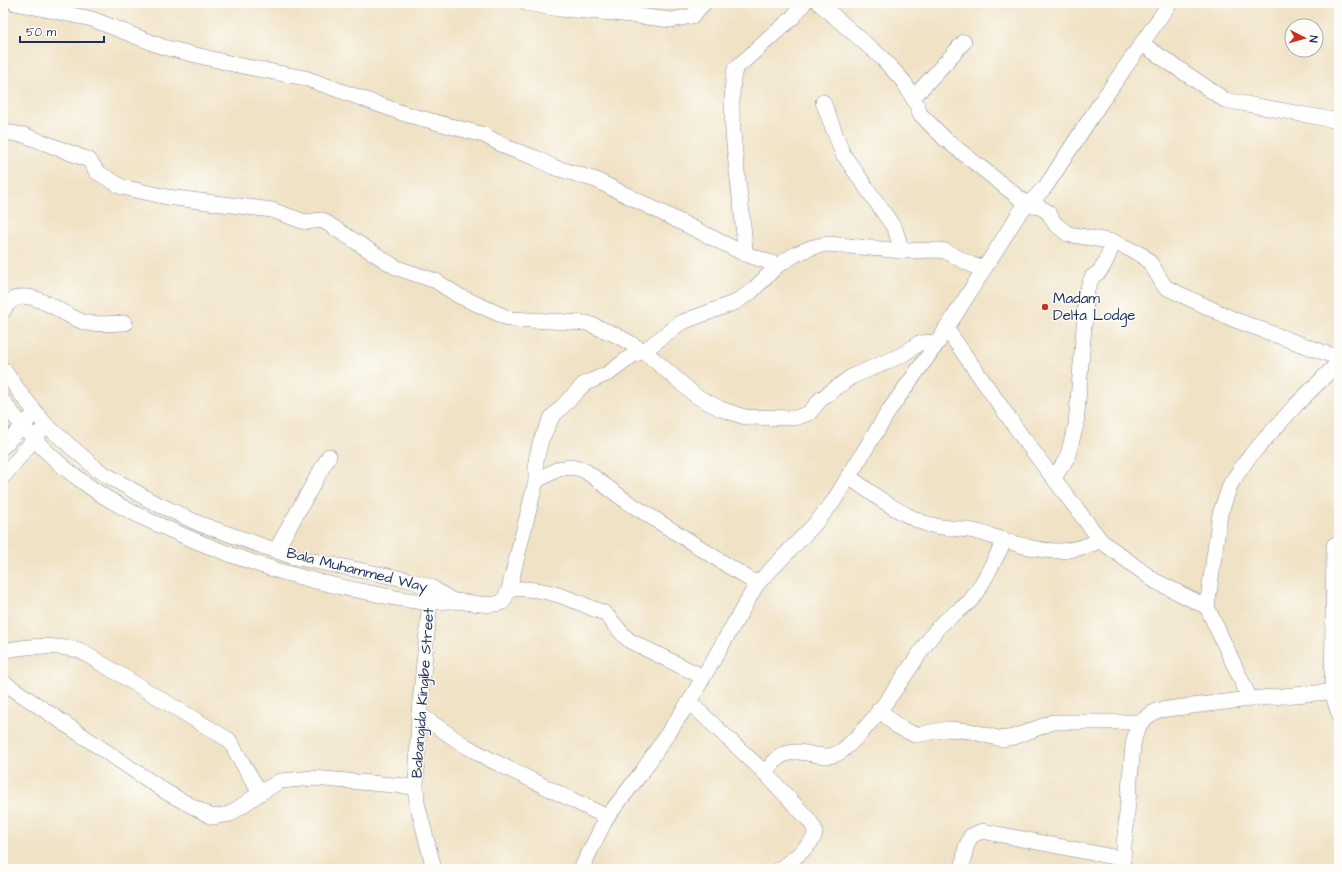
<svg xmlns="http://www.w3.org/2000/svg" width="1342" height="872" font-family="'Architects Daughter',sans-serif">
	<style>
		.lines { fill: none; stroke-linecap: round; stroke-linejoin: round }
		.minor-casing { stroke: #868892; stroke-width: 16 }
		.minor { stroke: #fff; stroke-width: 15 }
		.poi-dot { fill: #c8321e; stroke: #fdfcf7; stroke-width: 1.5 }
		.labels { text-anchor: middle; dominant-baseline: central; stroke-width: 3; stroke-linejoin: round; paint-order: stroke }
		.poi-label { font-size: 15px; fill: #1b2f5e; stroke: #fdfcf7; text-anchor: start }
		.street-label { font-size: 15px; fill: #1b2f5e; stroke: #fdfcf7 }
	</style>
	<rect width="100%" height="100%" fill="#fdfcf7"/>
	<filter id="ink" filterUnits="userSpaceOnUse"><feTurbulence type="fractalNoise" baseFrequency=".025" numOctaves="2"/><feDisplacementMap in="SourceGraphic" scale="8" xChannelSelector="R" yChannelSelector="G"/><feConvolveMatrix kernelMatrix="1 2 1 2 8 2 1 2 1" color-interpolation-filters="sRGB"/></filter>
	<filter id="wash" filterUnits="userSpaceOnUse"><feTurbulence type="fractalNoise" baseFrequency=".012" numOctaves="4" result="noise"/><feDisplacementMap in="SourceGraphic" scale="16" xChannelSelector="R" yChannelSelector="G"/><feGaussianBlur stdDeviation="0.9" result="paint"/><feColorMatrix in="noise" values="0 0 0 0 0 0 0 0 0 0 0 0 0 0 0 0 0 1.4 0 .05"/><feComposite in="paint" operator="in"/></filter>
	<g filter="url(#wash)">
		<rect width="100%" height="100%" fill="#f0e2c5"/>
	</g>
	<g filter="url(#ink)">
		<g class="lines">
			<!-- minor casing -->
			<g class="minor-casing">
				<g id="minor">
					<polyline points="15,3 92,19 163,47 237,65 305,78 405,114 484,135 508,148 536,158 553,167 596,180 745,254 778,265"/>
					<polyline points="526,3 559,9 614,13 671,20 692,16 704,3"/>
					<polyline points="819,3 882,58 904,82 917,105 920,114 945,139 1028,205 1046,186 1101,102 1170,3"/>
					<polyline points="1142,44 1225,100 1339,121"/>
					<polyline points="913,98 964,42"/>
					<polyline points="823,102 843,154 895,229 902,251"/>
					<polyline points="3,132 24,135 89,160 97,172 122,187 167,197 272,210 305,222 322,220 397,268 436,281 459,296 510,319 587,323 616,335 644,351 696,396 721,409 745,417 795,418 809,413 821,399 851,377 902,355 919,343 938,342"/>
					<path d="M745,254C743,195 728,138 733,79L735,69L793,17L804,3"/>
					<path d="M3,311C22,275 63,318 87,323C100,325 112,323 125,323"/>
					<polyline points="946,328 1023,438 1101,541 1155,581 1207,607"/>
					<polyline points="3,369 21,394 46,425 98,470 151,501 200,524 294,557 409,580 431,587 453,601"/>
					<path d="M3,401C25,431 52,460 83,482C119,509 160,526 201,543C256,566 312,582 371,593C391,597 411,602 431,602C438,602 445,601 452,601C469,601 487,608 503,602L509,589L536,481V461L541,440L552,417L584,384L609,373L633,355L644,351L680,323L736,302L752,291L778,265L796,254L813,247L828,244L902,251L938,250L945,251L974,266L980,267L988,263"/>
					<polyline points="3,447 29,419"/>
					<path d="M848,476C870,492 892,509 917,520C935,529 955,527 974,531C1001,538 1030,551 1059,551C1074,551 1088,545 1101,541"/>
					<polyline points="3,477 40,432"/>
					<polyline points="1054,478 1067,458 1076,425 1087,290 1092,277 1099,272 1104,265 1114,242"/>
					<polyline points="536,481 558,469 571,467 584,470 626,501 757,584"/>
					<polyline points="1334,545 1332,692 1339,714"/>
					<polyline points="276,550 329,456"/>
					<path d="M509,589C548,587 569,599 604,613C614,622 620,633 630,641L703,677"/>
					<polyline points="431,592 419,714 416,787 417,803 434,869"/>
					<path d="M3,651C31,645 50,645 79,650L229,740L260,793"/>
					<polyline points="3,682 166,792 212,817 230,814 260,793 280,781 313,778 416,787"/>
					<polyline points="1250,699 1207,607 1220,514 1231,483 1249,457 1295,406 1339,362"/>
					<path d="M689,702L764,772L809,820C812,824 815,828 815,832C815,844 789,862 780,869"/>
					<polyline points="879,709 897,726 915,735 948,729 970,731 1001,739 1014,737 1053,722 1140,722"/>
					<polyline points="419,714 464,745 491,760 607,817"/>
					<path d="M764,772C770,767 777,757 785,754C805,746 824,765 843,750C879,720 908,668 936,630C944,619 960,611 970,601C983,586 995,558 1005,540"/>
					<polyline points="581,869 607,817 642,772 689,702 757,584 814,525 833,502 890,409 938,342 1020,212 1028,205 1040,207 1048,212 1055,224 1068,234 1114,242 1142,255 1151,264 1165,287 1235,320 1339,358"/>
					<polyline points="962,869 966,847 971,836 982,831 1123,859"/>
					<path d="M1122,869L1133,745C1136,727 1142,717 1159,710L1250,699L1339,691"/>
				</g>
			</g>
			<!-- minor -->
			<use href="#minor" class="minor"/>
		</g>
	</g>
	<!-- markers -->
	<circle class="poi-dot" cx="1045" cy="307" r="4"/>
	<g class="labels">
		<!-- poi labels -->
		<g class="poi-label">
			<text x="1053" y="298">Madam<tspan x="1053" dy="17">Delta Lodge</tspan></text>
		</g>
		<!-- street labels -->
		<g class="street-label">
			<text transform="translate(357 570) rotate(14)">Bala Muhammed Way</text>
			<text transform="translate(423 693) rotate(-86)">Babangida Kingibe Street</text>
		</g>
	</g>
	<!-- margin -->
	<rect width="1342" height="872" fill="none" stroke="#fdfcf7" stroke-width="16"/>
	<!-- north arrow -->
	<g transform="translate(1304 38) rotate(96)"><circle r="19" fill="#fdfcf7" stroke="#a3aaba"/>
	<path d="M0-3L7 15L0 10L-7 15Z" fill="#c8321e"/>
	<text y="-6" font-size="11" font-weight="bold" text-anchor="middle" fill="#1b2f5e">N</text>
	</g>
	<!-- scale -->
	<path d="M20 36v6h84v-6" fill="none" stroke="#1b2f5e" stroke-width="2"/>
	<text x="26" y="36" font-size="12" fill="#1b2f5e" stroke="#fdfcf7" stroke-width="3" paint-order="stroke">50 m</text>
</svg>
